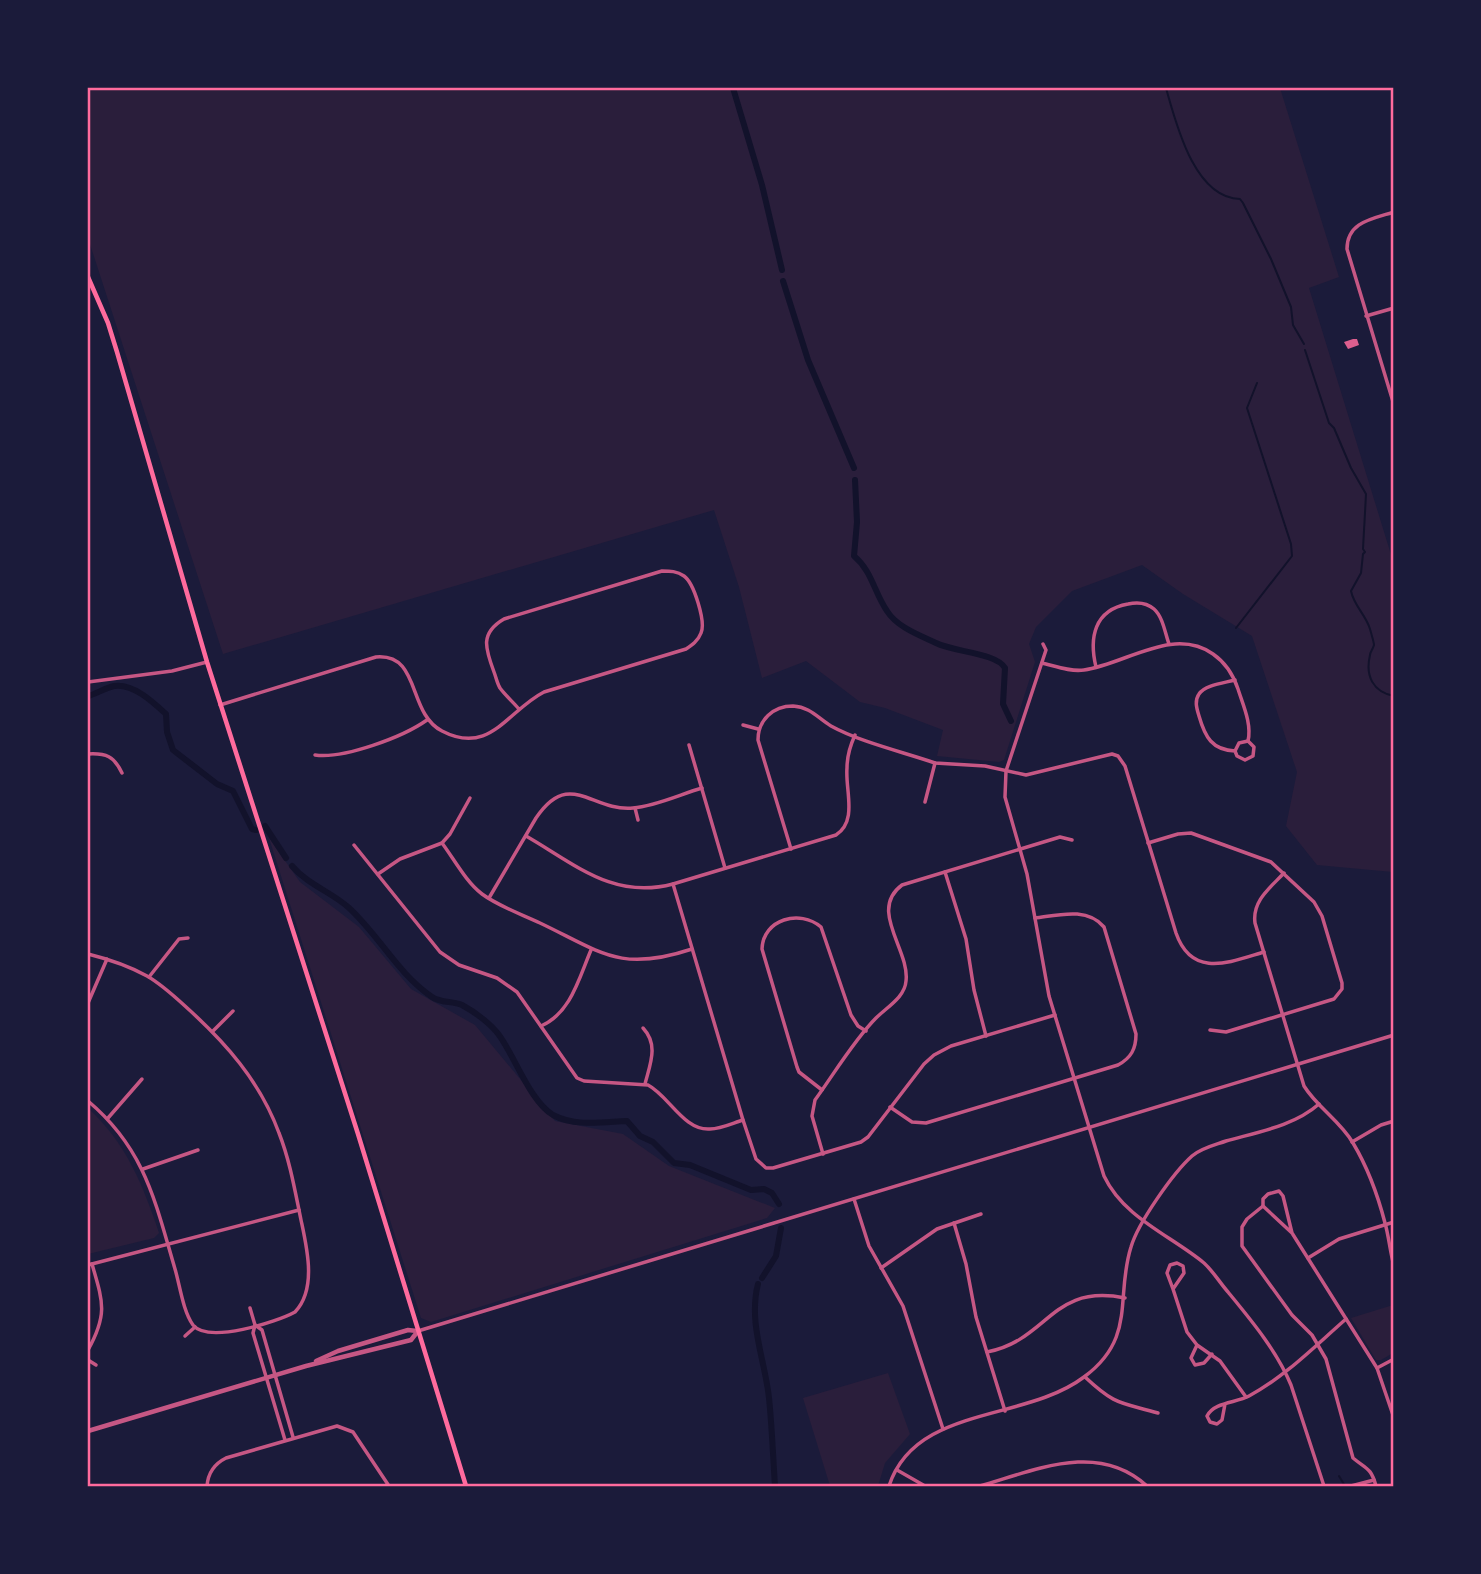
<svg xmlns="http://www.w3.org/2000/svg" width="1481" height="1574" font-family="'DejaVu Sans',sans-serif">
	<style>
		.green { fill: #2a1e3b }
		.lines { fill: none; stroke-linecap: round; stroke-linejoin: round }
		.stream { stroke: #12122b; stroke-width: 2 }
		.canal { stroke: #12122b; stroke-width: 6 }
		.building { fill: #dd5f8e }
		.minor { stroke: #c65784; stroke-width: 3.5 }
		.tertiary { stroke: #c65784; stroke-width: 4.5 }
		.secondary { stroke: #ff6b9d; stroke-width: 4.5 }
		.neatline { fill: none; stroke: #ff6b9d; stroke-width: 2.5 }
	</style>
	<rect width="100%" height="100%" fill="#1b1b3a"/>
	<!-- green -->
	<g class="green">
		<polygon points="88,88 1280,88 1339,277 1309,288 1393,561 1393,872 1317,865 1286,826 1297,772 1252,636 1183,594 1142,565 1072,591 1036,627 1029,644 1035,662 1004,760 999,762 937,756 943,730 885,708 860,702 806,661 762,678 739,587 714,510 223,654 88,238"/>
		<polygon points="269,838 300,882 359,927 411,989 475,1025 555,1121 623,1134 669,1166 775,1208 767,1218 431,1322 421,1318"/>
		<path d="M88,1108C126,1143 143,1185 159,1233L154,1238L88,1254Z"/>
		<polygon points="1393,1305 1393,1353 1381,1360 1376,1360 1351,1318"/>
		<polygon points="888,1373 910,1434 885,1463 878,1486 830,1486 803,1398"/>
	</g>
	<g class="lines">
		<!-- stream -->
		<g class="stream">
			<path d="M1166,88C1176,123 1194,198 1240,199L1243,203L1271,259L1291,307L1293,325L1304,344"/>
			<path d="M1305,350L1329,423L1334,428L1351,468L1366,494L1363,549L1365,552L1363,554L1361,573L1351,591C1354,606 1366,615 1370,629C1371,633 1374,642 1374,645C1373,649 1370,652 1370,655C1365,676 1373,692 1394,696"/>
			<polyline points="1236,628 1292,556 1291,544 1247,408 1257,383"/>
			<polyline points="1339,1476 1345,1486"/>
		</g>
		<!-- canal -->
		<g class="canal">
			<polyline points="733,88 762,185 782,270"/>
			<polyline points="783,281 808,360 854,468"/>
			<path d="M855,480L857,522L854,556C872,571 874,592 887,611C897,627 919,635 936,643C954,652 997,653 1005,668L1003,704L1011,721"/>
			<path d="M88,696C96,694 105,688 114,686C133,683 153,702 166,714L167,732L173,750L217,784L233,791L252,829L256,830"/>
			<polyline points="265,826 286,858"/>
			<path d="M292,866C307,884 331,892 348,907C379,935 397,973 432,997C440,1003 453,1001 462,1005C475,1012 491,1024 499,1035C515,1057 530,1101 553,1115C575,1127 603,1122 627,1121L640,1136L653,1142L674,1163L690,1165L751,1190L764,1189L772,1193L779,1204"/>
			<polyline points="762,1278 776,1256 781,1228"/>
			<path d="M758,1284C748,1323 765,1360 769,1398C772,1427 773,1457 775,1486"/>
		</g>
	</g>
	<!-- building -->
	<polygon class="building" points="1353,339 1357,339 1359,345 1348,349 1344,342"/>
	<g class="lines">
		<!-- minor -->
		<g class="minor">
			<path d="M1394,212C1372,219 1347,222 1347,249L1394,405"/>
			<polyline points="1366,316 1394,308"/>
			<path d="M1043,644L1046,650L1006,771L1005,797L1027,874L1049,996L1104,1176C1124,1218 1170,1235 1204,1263C1213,1271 1220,1283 1228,1292C1251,1320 1277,1351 1291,1385L1324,1486"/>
			<path d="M1042,663C1055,666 1070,672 1084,670C1126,664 1173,626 1213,654C1226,663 1233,674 1238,689C1243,705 1252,724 1248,741"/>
			<path d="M1096,667C1089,638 1094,610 1128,604C1137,602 1147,603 1154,609C1163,617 1165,633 1169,644"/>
			<path d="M1235,680C1224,683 1205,685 1199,694C1194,701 1197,709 1199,716C1205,737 1212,750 1235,751L1237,756L1245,760L1253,756L1254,747L1248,741L1239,743L1235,751"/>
			<polyline points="88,682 172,671 207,662"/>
			<path d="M220,705L376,657C421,653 407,713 442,731C490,756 507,711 544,692L686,649C692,645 698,641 701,633C706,622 694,583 684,576C677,571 670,571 662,571L504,619C480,633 485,648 494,672C496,677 497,683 500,688C505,695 513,702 519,709"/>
			<polyline points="743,725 758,729"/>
			<polyline points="689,745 725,868"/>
			<path d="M88,754C106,753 114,756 122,773"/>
			<path d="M315,755C344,759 403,737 427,720"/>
			<polyline points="925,802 935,763"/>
			<polyline points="635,808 638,820"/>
			<path d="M526,836C575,864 613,900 673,884L836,835C858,821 845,790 847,768C847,756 850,746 855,735"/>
			<path d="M442,843C454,859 466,882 482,894C498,906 521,914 540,923C601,952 620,973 692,949"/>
			<polyline points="1148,843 1178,834 1191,833 1271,862 1314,902 1322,916 1342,983 1342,989 1334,999 1226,1032 1210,1030"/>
			<path d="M354,845L440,952L459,965L497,978L517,992L577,1078L584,1081L648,1085C669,1096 684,1131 710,1129C721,1129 733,1123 743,1120"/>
			<path d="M791,849L758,740C758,720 773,706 793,706C810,707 818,718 831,726C860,742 903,752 935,763L985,766L1026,775L1112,754L1118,756L1125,766L1176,933C1192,979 1230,962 1264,952"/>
			<polyline points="945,872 966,939 974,990 986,1036"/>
			<path d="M1284,873C1270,888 1252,901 1255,923L1304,1086C1317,1107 1340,1121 1353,1143C1368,1168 1378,1196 1385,1223C1389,1237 1390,1252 1394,1266"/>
			<polyline points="378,874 400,859 442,843 450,834 470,798"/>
			<polyline points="673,884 743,1120 756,1159 766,1168 773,1168 861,1142 868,1137 924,1064 934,1055 951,1046 1055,1015"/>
			<path d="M489,898L536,818C570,768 591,812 633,808C656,806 681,794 702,788"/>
			<path d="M88,954C108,959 129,966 147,976C161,984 173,995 185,1006C225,1042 260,1081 279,1133C290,1161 295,1191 301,1220C307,1248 317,1289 295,1312C277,1322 208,1344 193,1325C183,1311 180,1286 175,1269C155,1201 145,1149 88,1101"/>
			<polyline points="149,977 179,939 188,938"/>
			<polyline points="88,1003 107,959"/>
			<path d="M541,1026C571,1013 579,978 591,950"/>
			<path d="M643,1028C659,1045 650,1064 645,1084"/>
			<polyline points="213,1031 233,1011"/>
			<path d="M822,1090L799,1072L797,1067L762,949C763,919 800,909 821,927L851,1015L858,1026L866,1031"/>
			<path d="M890,1107L912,1122L926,1123L1118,1065C1131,1058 1136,1049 1136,1034L1104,927C1087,907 1059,915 1035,918"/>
			<polyline points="108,1118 142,1079"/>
			<polyline points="1352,1142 1381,1125 1394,1121"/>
			<path d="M823,1154L812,1116L815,1100C834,1074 854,1040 876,1018C887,1007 905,997 906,981C910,950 868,910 902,885L1060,837L1072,840"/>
			<polyline points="143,1169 198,1150"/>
			<polyline points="854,1199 869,1246 903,1306 943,1429"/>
			<path d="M1263,1206L1247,1219L1242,1227V1246L1292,1315L1312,1335L1326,1359L1353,1458C1366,1469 1371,1467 1376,1486"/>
			<polyline points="954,1223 966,1264 976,1317 1005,1411"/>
			<polyline points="1292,1233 1283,1196 1279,1191 1268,1194 1263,1199 1263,1206 1292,1233 1377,1368 1394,1418"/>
			<polyline points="1308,1258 1339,1239 1394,1222"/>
			<polyline points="88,1265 299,1210"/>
			<polyline points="881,1268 937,1229 981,1214"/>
			<polyline points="1173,1289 1167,1273 1170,1265 1177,1263 1183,1266 1184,1273 1173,1289 1187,1332 1197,1345 1220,1361 1246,1397"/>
			<polyline points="250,1308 255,1325 253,1333 285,1440"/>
			<polyline points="255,1325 262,1330 293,1437"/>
			<polyline points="418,1331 1394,1035"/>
			<polyline points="185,1336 195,1327"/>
			<polyline points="1197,1345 1191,1358 1195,1365 1204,1363 1212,1354"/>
			<path d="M88,1350C108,1314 103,1302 92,1264"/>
			<path d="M987,1352C1049,1340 1051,1283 1125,1298"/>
			<polyline points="88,1360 96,1365"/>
			<polyline points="1377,1368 1394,1359"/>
			<path d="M1085,1377C1116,1406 1120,1402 1158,1413"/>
			<path d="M1225,1404L1222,1420L1217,1424L1210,1422L1207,1416C1214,1402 1236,1403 1249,1396C1286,1376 1315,1346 1346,1319"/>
			<polyline points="897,1470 925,1486"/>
			<path d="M207,1486C208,1473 214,1464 226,1458L337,1426L353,1432L389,1486"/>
			<path d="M889,1486C915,1405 1025,1422 1084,1377C1137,1338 1115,1297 1131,1247C1138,1223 1173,1173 1192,1156C1201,1148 1215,1145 1226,1141C1258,1132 1294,1126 1319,1104"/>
			<path d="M980,1486C1036,1470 1098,1441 1147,1486"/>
			<polyline points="1351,1486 1374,1480"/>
		</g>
		<!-- tertiary -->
		<g class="tertiary">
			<polyline points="316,1361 338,1351 408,1330 417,1331"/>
			<polyline points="88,1431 306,1366 411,1340 418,1331"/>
		</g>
		<!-- secondary -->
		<polyline class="secondary" points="88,277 108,323 117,352 207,662 358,1134 466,1486"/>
	</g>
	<!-- border -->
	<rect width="1481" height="1574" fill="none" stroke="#1b1b3a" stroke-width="178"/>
	<rect x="89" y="89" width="1303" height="1396" class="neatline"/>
</svg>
